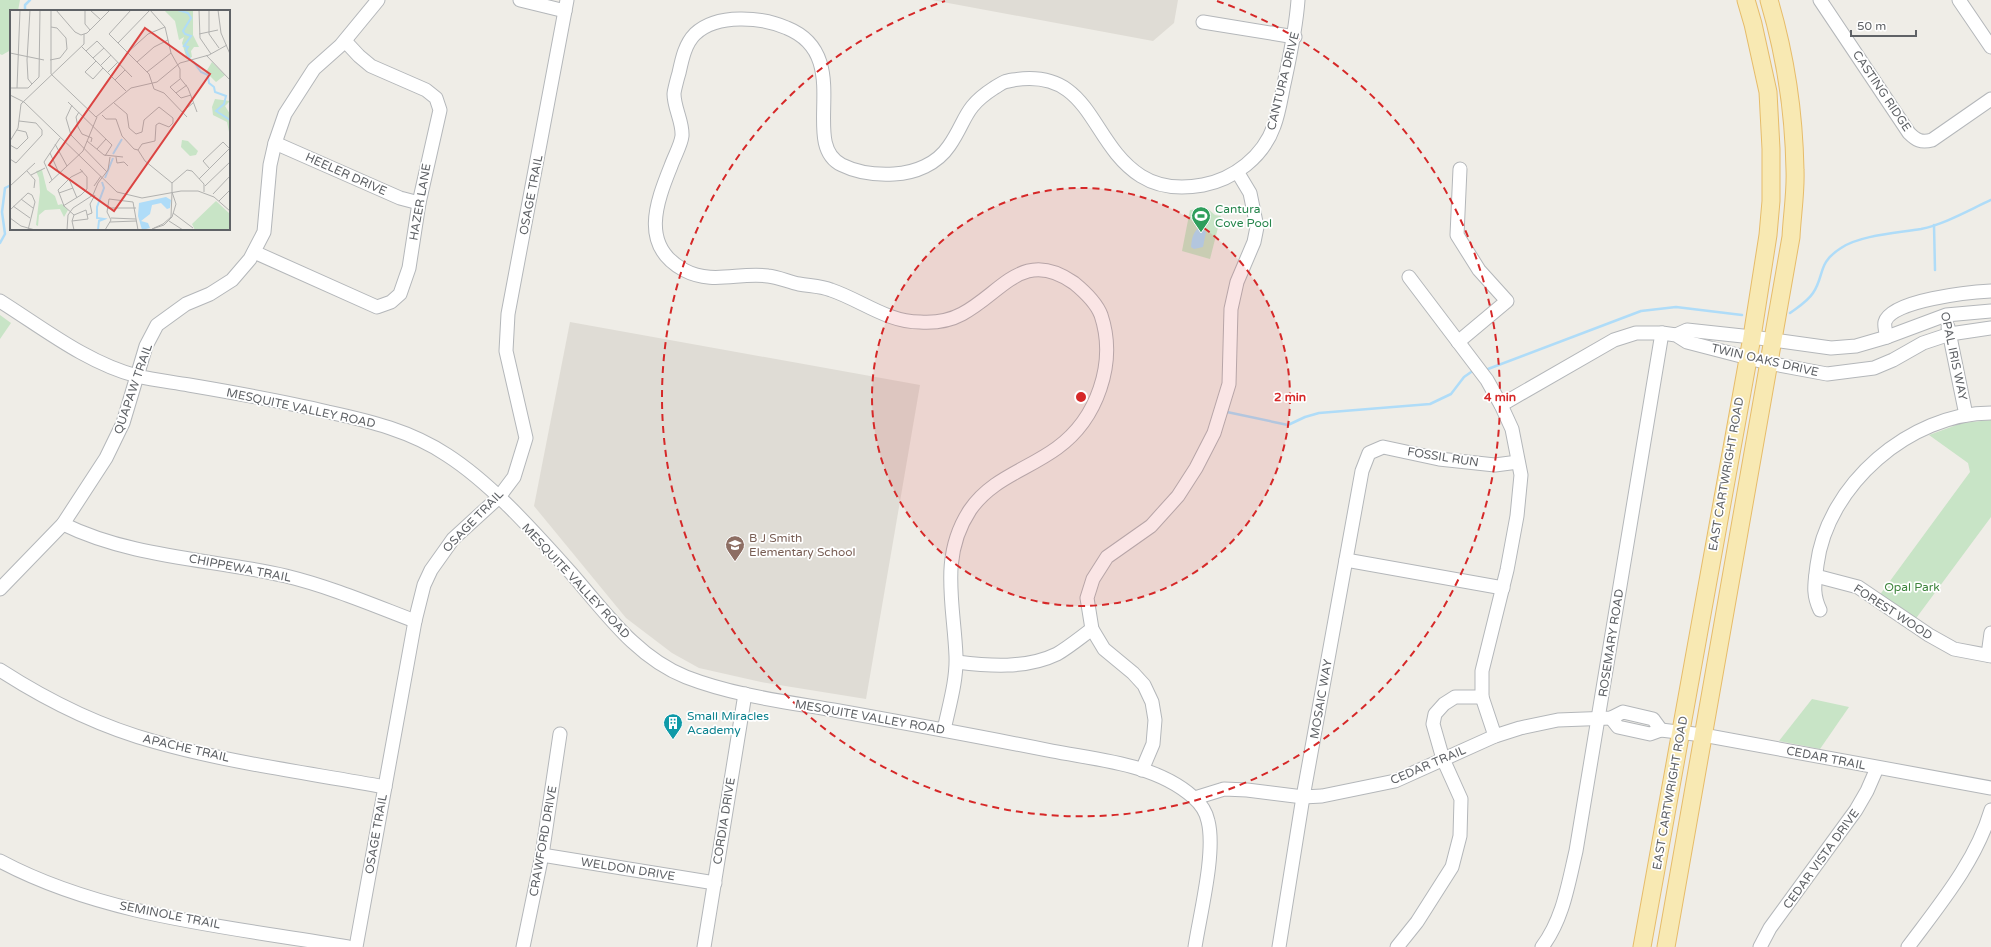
<svg xmlns="http://www.w3.org/2000/svg" width="1991" height="947" font-family="'Varela Round',sans-serif">
	<style>
		.education { fill: #dfdcd5 }
		.green { fill: #c8e4c6 }
		.water { fill: #afdcf8 }
		.lines { fill: none; stroke-linecap: round; stroke-linejoin: round }
		.stream { stroke: #afdcf8; stroke-width: 2.5 }
		.minor-casing { stroke: #b4b7ba; stroke-width: 15 }
		.major-casing { stroke: #e6bc6a; stroke-width: 19 }
		.minor { stroke: #fff; stroke-width: 13 }
		.major { stroke: #f8e9b3; stroke-width: 17 }
		.ring { fill: none; stroke: #d62828; stroke-width: 2; stroke-dasharray: 7 5 }
		.labels { text-anchor: middle; dominant-baseline: central; stroke-width: 3.5; stroke-linejoin: round; paint-order: stroke }
		.street-label { font-size: 12px; fill: #5f6266; stroke: #fff }
		.leisure-label { font-size: 12px; fill: #27864d; stroke: #fff; text-anchor: start }
		.education-label { font-size: 12px; fill: #785e54; stroke: #fff; text-anchor: start }
		.park-label { font-size: 12px; fill: #3f853e; stroke: #fff }
		.culture-label { font-size: 12px; fill: #0d838f; stroke: #fff; text-anchor: start }
		.inset-river { fill: none; stroke: #afdcf8; stroke-width: 2 }
		.inset-road { fill: none; stroke: #b1b1af; stroke-width: 1 }
		.view { fill: #db4442; fill-opacity: 0.15; stroke: #db4442; stroke-width: 2 }
		.inset-edge { fill: none; stroke: #5f6266; stroke-width: 2 }
		.centre { fill: #d62828; stroke: #fff; stroke-width: 2 }
		.ring-label { font-size: 12px; text-anchor: middle; font-weight: bold; fill: #d62828; stroke: #fff; stroke-width: 3.5; stroke-linejoin: round; paint-order: stroke }
	</style>
	<rect width="100%" height="100%" fill="#efede7"/>
	<!-- education -->
	<g class="education">
		<polygon points="932,0 1178,0 1174,23 1153,41"/>
		<polygon points="570,322 920,385 866,699 761,682 699,668 672,653 626,618 534,506"/>
	</g>
	<!-- green -->
	<g class="green">
		<polygon points="0,0 20,0 18,11 11,11 11,50 2,55 0,54"/>
		<polygon points="1202,209 1206,212 1208,209 1215,215 1221,216 1210,259 1182,251 1190,210"/>
		<polygon points="0,315 11,323 0,339"/>
		<polygon points="1991,420 1991,517 1914,621 1879,596 1970,472 1968,463 1929,435 1962,423"/>
		<polygon points="1812,699 1849,707 1820,749 1779,741"/>
	</g>
	<!-- water -->
	<path class="water" d="M1200,227L1206,232L1203,247L1194,249L1191,247C1192,237 1193,232 1200,227Z"/>
	<g class="lines">
		<!-- stream -->
		<g class="stream">
			<polyline points="25,11 25,5 30,0"/>
			<polyline points="1934,225 1935,270"/>
			<polyline points="0,243 5,234 2,212 5,188 11,185"/>
			<path d="M1790,313C1798,307 1807,302 1813,293C1825,275 1817,263 1841,248C1860,235 1898,233 1921,229C1945,224 1969,210 1991,200"/>
			<polyline points="1488,369 1641,311 1676,307 1742,315"/>
			<polyline points="1227,412 1288,425 1305,417 1319,413 1430,404 1451,394 1464,377 1474,370"/>
		</g>
		<!-- minor casing -->
		<g class="minor-casing">
			<g id="minor">
				<polyline points="520,0 565,11"/>
				<path d="M1820,0L1909,133C1916,140 1921,143 1932,140L1991,99"/>
				<polyline points="1959,0 1991,47"/>
				<polyline points="1203,22 1295,37"/>
				<polyline points="275,143 400,198 419,203"/>
				<polyline points="254,252 377,307 391,302 400,294 409,268 419,203 440,110 436,98 426,90 371,66 359,56 345,41"/>
				<polyline points="1409,277 1487,380 1501,405 1512,429 1521,475 1517,516 1507,570 1482,671 1482,697 1495,736"/>
				<path d="M0,301C43,328 87,363 137,376C154,380 172,382 189,385C236,393 282,401 328,412C370,421 411,431 447,455C492,484 535,533 571,573C605,612 637,658 686,677C735,696 788,702 839,711C911,724 982,737 1052,751C1099,760 1156,764 1193,797C1201,804 1206,811 1208,821C1216,852 1200,914 1195,947"/>
				<polyline points="1948,327 1966,415"/>
				<polyline points="1676,335 1687,330 1752,337 1831,348 1856,346 1887,337 1946,315 1991,311"/>
				<path d="M1887,337C1886,333 1884,326 1885,322C1891,300 1971,292 1991,291"/>
				<polyline points="1458,342 1507,301 1479,270 1457,235 1460,169"/>
				<polyline points="1501,405 1614,340 1636,333 1662,333 1676,335 1687,342 1768,363 1827,374 1874,368 1893,360 1923,343 1950,334 1991,328"/>
				<path d="M63,524C132,558 213,559 286,576C331,587 373,605 415,621"/>
				<polyline points="1346,560 1503,588"/>
				<polyline points="1816,576 1858,587 1929,635 1954,649 1991,656"/>
				<polyline points="0,589 63,524 106,458 123,423 146,346 157,325 186,304 210,294 232,280 250,259 264,232 270,165 275,143 285,114 314,69 341,45 378,0"/>
				<path d="M1820,610C1812,593 1815,583 1817,565C1827,485 1910,413 1991,413"/>
				<polyline points="1988,655 1991,633"/>
				<path d="M957,662C989,666 1026,669 1057,654C1069,647 1081,637 1092,629"/>
				<path d="M0,670C48,701 101,727 156,742C230,763 309,773 385,787"/>
				<polyline points="1611,718 1618,727 1650,734 1661,730 1703,735 1991,788"/>
				<path d="M944,730C949,706 957,680 956,656C954,604 939,557 970,510C992,478 1027,470 1057,448C1097,419 1117,363 1101,315C1096,302 1085,292 1074,283C1023,247 1002,293 962,314C949,321 935,323 920,322C887,322 861,300 831,290C821,286 810,286 799,284C789,282 778,277 768,276C739,272 712,285 684,270C640,246 656,203 671,166C674,157 681,145 682,136C683,122 674,108 674,94C674,91 678,76 679,73C682,59 685,44 695,34C717,13 762,17 787,28C856,56 798,144 842,165C858,173 876,175 894,174C915,173 937,164 949,146C967,120 963,108 994,88C1004,82 1002,82 1013,80C1092,67 1089,143 1141,176C1160,188 1181,189 1203,185C1234,179 1263,157 1274,126C1279,113 1281,98 1284,84C1290,56 1296,29 1298,0"/>
				<polyline points="1142,770 1153,744 1155,720 1152,702 1144,685 1133,673 1104,649 1092,629 1087,598 1093,579 1107,557 1151,526 1178,496 1196,468 1214,433 1229,384 1231,309 1237,282 1254,242 1257,227 1250,193 1238,173"/>
				<polyline points="1195,798 1224,789 1247,790 1303,797 1322,796 1395,781 1495,736 1520,728 1558,720 1611,718 1623,712 1653,719 1661,730"/>
				<polyline points="542,855 715,883"/>
				<path d="M0,861C105,917 232,927 348,947"/>
				<polyline points="356,947 415,621 424,585 431,570 453,539 499,497 514,477 526,438 506,351 508,314 567,0"/>
				<polyline points="523,947 542,855 560,734"/>
				<polyline points="704,947 745,694"/>
				<polyline points="1279,947 1303,797 1362,471 1369,453 1383,447 1439,459 1495,465 1518,462"/>
				<polyline points="1397,947 1417,922 1452,867 1460,836 1461,799 1443,759 1433,724 1435,714 1444,704 1455,697 1482,697"/>
				<path d="M1542,947C1563,919 1568,885 1576,851L1662,333"/>
				<polyline points="1760,947 1770,928 1856,810 1867,791 1877,768"/>
				<path d="M1908,947C1940,904 1976,861 1991,810"/>
			</g>
		</g>
		<!-- major casing -->
		<g class="major-casing">
			<g id="major">
				<polyline points="1642,947 1752,337 1768,235 1771,201 1771,149 1768,92 1753,24 1746,0"/>
				<path d="M1666,947L1791,237C1792,215 1796,192 1795,170C1794,113 1785,54 1769,0"/>
			</g>
		</g>
		<!-- minor -->
		<use href="#minor" class="minor"/>
		<!-- major -->
		<use href="#major" class="major"/>
	</g>
	<!-- distance rings -->
	<circle cx="1081" cy="397" r="209" fill="#d62828" fill-opacity=".12"/>
	<g class="ring">
		<circle cx="1081" cy="397" r="209"/>
		<path d="M1217 1A419 419 0 1 1 945 1"/>
	</g>
	<!-- icons -->
	<defs>
		<g id="stadium-pin" transform="scale(1)"><path d="M0 17L-7.5 6A9.5 9.5 0 1 1 7.5 6Z" fill="#2e9e5b" stroke="#fff"/><path d="M0-5a6.5 5 0 1 0 0 10a6.5 5 0 1 0 0-10ZM-3.5-1.8h7v3.6h-7Z" fill="#fff"/></g>
		<g id="school-pin" transform="scale(1)"><path d="M0 17L-7.5 6A9.5 9.5 0 1 1 7.5 6Z" fill="#8d6e63" stroke="#fff"/><path d="M0-5L7-2L0 1L-7-2ZM-4 1L0 2.5L4 1V4Q0 6-4 4Z" fill="#fff"/></g>
		<g id="building-pin" transform="scale(1)"><path d="M0 17L-7.5 6A9.5 9.5 0 1 1 7.5 6Z" fill="#0f9aa8" stroke="#fff"/><path d="M-4-6H4V6H1V3H-1V6H-4ZM-2.5-4.3h1.7v1.8h-1.7ZM.8-4.3h1.7v1.8H.8ZM-2.5-1h1.7V.8h-1.7ZM.8-1h1.7V.8H.8Z" fill="#fff"/></g>
	</defs>
	<g fill-rule="evenodd">
		<use href="#stadium-pin" x="1201" y="216"/>
		<use href="#school-pin" x="735" y="545"/>
		<use href="#building-pin" x="673" y="723"/>
	</g>
	<g class="labels">
		<!-- street labels -->
		<g class="street-label">
			<text transform="translate(1283 81) rotate(-76)">CANTURA DRIVE</text>
			<text transform="translate(1882 91) rotate(56)">CASTING RIDGE</text>
			<text transform="translate(346 174) rotate(24)">HEELER DRIVE</text>
			<text transform="translate(531 195) rotate(-79)">OSAGE TRAIL</text>
			<text transform="translate(420 202) rotate(-80)">HAZER LANE</text>
			<text transform="translate(1954 356) rotate(78)">OPAL IRIS WAY</text>
			<text transform="translate(1765 360) rotate(13)">TWIN OAKS DRIVE</text>
			<text transform="translate(133 389) rotate(-71)">QUAPAW TRAIL</text>
			<text transform="translate(301 408) rotate(12)">MESQUITE VALLEY ROAD</text>
			<text transform="translate(1443 457) rotate(9)">FOSSIL RUN</text>
			<text transform="translate(1726 474) rotate(-80)">EAST CARTWRIGHT ROAD</text>
			<text transform="translate(473 521) rotate(-46)">OSAGE TRAIL</text>
			<text transform="translate(240 568) rotate(11)">CHIPPEWA TRAIL</text>
			<text transform="translate(576 581) rotate(47)">MESQUITE VALLEY ROAD</text>
			<text transform="translate(1893 612) rotate(33)">FOREST WOOD</text>
			<text transform="translate(1611 643) rotate(-81)">ROSEMARY ROAD</text>
			<text transform="translate(1321 699) rotate(-80)">MOSAIC WAY</text>
			<text transform="translate(870 717) rotate(10)">MESQUITE VALLEY ROAD</text>
			<text transform="translate(186 748) rotate(13)">APACHE TRAIL</text>
			<text transform="translate(1826 758) rotate(11)">CEDAR TRAIL</text>
			<text transform="translate(1428 765) rotate(-23)">CEDAR TRAIL</text>
			<text transform="translate(1670 793) rotate(-80)">EAST CARTWRIGHT ROAD</text>
			<text transform="translate(724 821) rotate(-81)">CORDIA DRIVE</text>
			<text transform="translate(376 834) rotate(-80)">OSAGE TRAIL</text>
			<text transform="translate(543 841) rotate(-80)">CRAWFORD DRIVE</text>
			<text transform="translate(1821 859) rotate(-54)">CEDAR VISTA DRIVE</text>
			<text transform="translate(628 869) rotate(9)">WELDON DRIVE</text>
			<text transform="translate(170 915) rotate(11)">SEMINOLE TRAIL</text>
		</g>
		<!-- leisure labels -->
		<g class="leisure-label">
			<text x="1215" y="209">Cantura<tspan x="1215" dy="14">Cove Pool</tspan></text>
		</g>
		<!-- education labels -->
		<g class="education-label">
			<text x="749" y="538">B J Smith<tspan x="749" dy="14">Elementary School</tspan></text>
		</g>
		<!-- park labels -->
		<g class="park-label">
			<text x="1912" y="587">Opal Park</text>
		</g>
		<!-- culture labels -->
		<g class="culture-label">
			<text x="687" y="716">Small Miracles<tspan x="687" dy="14">Academy</tspan></text>
		</g>
	</g>
	<!-- overview -->
	<g transform="translate(10 10)">
		<rect width="220" height="220" fill="#efede7"/>
		<path d="M154,0H183V25L189,37H184L181,41L182,47L177,49L172,33L174,27L169,30L165,11ZM202,52L215,65L206,72L196,62ZM205,89L220,91L215,96L220,104V127L217,112L203,105L202,97ZM172,130L178,131L188,141L186,145L180,146L171,137ZM32,160L37,180L45,186L48,195L52,194L58,200L54,207L50,199L35,200L29,205L28,216L26,215L30,182L29,168L26,161ZM206,191L220,204V220H185L182,214Z" fill="#c8e4c6"/>
		<path d="M156,187L161,190L160,198L157,199L151,193L142,195L140,204L131,211L138,213L140,218L132,220L128,206L129,193Z" fill="#afdcf8"/>
		<path class="inset-river" d="M168,0L178,3L181,8L173,21L175,24L181,26L174,36L178,37L176,40L180,49M183,51L191,62L198,65L199,73L204,77L205,82L216,86L214,94L206,101L220,110M103,144L112,129M95,168L103,148M88,220L89,211L94,209L87,208V197L94,178L92,172"/>
		<path class="inset-road" d="M20,0L17,50L18,69L22,74M41,0V64L86,107L121,78L147,72L170,53L199,45L217,35M46,0L65,22L71,25L77,23L100,0M75,0V14L80,20M80,0L91,10M121,0L99,24L139,64L144,79L154,83L177,107M140,0L155,17L161,43L170,59V68L178,78L187,102M189,0L190,28L201,44M199,0V24L209,38M208,0L211,23L220,44M189,24L208,20M108,33L140,0M71,36L116,81M76,41L87,31L122,67M118,42L138,24L155,17M0,43L34,50M196,45L220,70M83,48L94,38M40,50L50,48L57,39L56,28L47,18L41,17M86,51L75,62L83,69L93,58M127,52L144,37L158,30M90,56L101,45M137,62L161,43M97,63L108,52M170,69L160,77L171,88L181,85M105,70L115,60M0,78H18L29,67L30,0M7,78L10,0M166,83L177,75M0,85L14,92L107,182L132,188L171,181H188L204,187L220,201M58,92L102,135L95,146M104,93L117,104L119,118L126,124L132,122L134,110L149,97L163,108V113L159,117L149,113L146,115L145,131L132,134L128,140L135,151L162,173M62,95L56,108L61,125L97,162M69,102L66,107L68,117L72,124L82,128L81,132M172,102L183,93M92,105L96,109H106L112,126L124,139L128,140M0,131L8,118L11,94L74,34V24M77,131L94,145L113,147M45,134L57,156M0,135L7,139L18,128L16,122L7,120M87,139L96,129M40,143L49,163M106,147L107,153L114,152L118,156M0,149L6,153L32,125V120L26,113L9,111M199,158L193,151L213,132L220,139M17,161L25,170L24,178M21,165L35,158M59,169L67,188M189,169L219,139M42,170L34,152L50,128M39,173L73,141L87,107M0,176L25,153M84,176L91,166M195,176L220,152M162,182V173L177,160L182,161L194,174V182M49,183L63,178M203,184L220,166M11,189L23,198M209,191L220,180M3,196L20,208M53,196L71,185L77,179V167L70,159M97,198H126M0,200L18,183L22,185L25,192L18,220M163,203L183,218M64,205L54,196L48,180L61,167L73,161M77,205L82,203L80,194L85,185M0,208L11,216L25,220M101,208L126,209M62,211L78,209L76,200L64,205L62,211L64,220M159,211L173,220M100,212L126,211M57,220L58,205L63,198L83,185L88,173L98,160L100,147M95,220L101,210L97,202L99,189L123,192L128,220M141,220L144,218L153,214L161,207L162,182L166,194L162,207L154,215L142,219"/>
		<path class="view" d="M135,18L200,64L104,201L39,155Z"/>
		<rect width="220" height="220" class="inset-edge"/>
	</g>
	<circle cx="1081" cy="397" r="6" class="centre"/>
	<g class="ring-label">
		<text x="1290" y="401">2 min</text>
		<text x="1500" y="401">4 min</text>
	</g>
	<!-- scale -->
	<path d="M1851 30v6h65v-6" fill="none" stroke="#5f6266" stroke-width="2"/>
	<text x="1857" y="30" font-size="12" fill="#5f6266" stroke="#ffffff" stroke-width="3" paint-order="stroke">50 m</text>
</svg>
